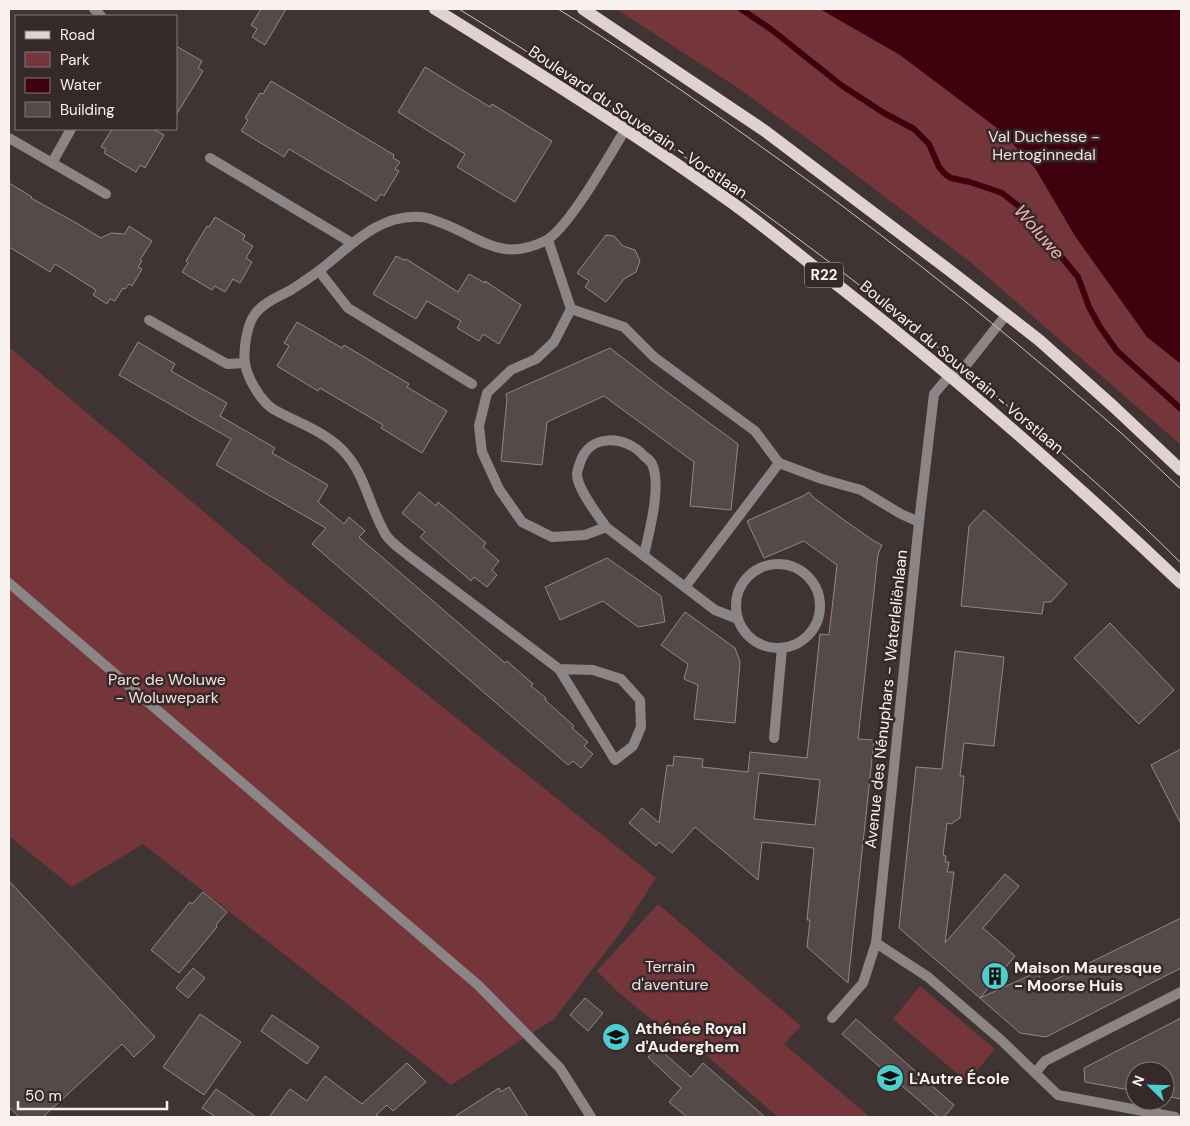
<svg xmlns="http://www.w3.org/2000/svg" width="1190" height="1126" font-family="'DM Sans',sans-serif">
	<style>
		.green { fill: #74363a }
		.water { fill: #3d020d }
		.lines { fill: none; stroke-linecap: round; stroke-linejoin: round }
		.stream { stroke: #3d020d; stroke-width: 6 }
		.building { fill: #564949; stroke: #968787; fill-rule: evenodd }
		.lane { stroke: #8b8585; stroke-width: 10 }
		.street { stroke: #8b8585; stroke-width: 10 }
		.primary { stroke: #e0d2d2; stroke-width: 12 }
		.tram { stroke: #cec4c5; stroke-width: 1 }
		.labels { text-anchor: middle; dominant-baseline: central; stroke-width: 5; stroke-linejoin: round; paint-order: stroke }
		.shield { fill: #36292a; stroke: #beb4b5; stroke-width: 1 }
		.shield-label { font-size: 15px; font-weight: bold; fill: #f9f0f0 }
		.street-label { font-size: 16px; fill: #f9f0f0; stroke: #36292a }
		.park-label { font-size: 16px; fill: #f7dddd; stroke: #36292a }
		.poi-label { font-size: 16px; font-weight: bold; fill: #f9f0f0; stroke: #36292a; text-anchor: start }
		.water-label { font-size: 18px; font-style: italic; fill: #f8b1b2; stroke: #36292a }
	</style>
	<rect width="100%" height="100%" fill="#403334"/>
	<!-- green -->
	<g class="green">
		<polygon points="616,9 1181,9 1181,445 969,261 835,159 738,88"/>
		<polygon points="9,347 288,583 656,878 621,932 554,1019 451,1085 143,844 72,887 9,836"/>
		<polygon points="658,904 801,1026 784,1044 870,1117 778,1117 699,1049 694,1055 618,992 597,971"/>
		<polygon points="920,986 995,1049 967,1082 893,1019"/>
	</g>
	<!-- water -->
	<polygon class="water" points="820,9 1181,9 1181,364 1147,337 1075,236 1035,168 1001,131 900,55"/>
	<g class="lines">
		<!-- stream -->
		<polyline class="stream" points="741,9 772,30 841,85 884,113 914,129 929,144 939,167 945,174 951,178 970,182 1002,193 1020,207 1078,277 1089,307 1100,327 1117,351 1181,409"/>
	</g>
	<!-- building -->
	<g class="building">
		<polygon points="261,9 286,9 265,45 252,37 257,29 251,25"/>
		<polygon points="176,46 202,61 198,68 203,71 176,115"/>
		<polygon points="425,67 490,107 492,104 552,141 515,202 457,167 465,154 398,112"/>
		<polygon points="271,81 394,155 393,158 400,162 395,169 399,171 384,196 381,194 376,201 289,149 284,157 241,131 248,120 245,118 260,93 263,94"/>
		<polygon points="112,129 153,129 164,135 145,168 140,165 136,172 104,153 106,149 101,147"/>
		<polygon points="9,183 32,197 31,198 78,224 101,238 111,233 125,234 129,226 152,241 140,260 142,261 138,267 142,269 132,286 129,284 125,289 123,288 115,301 110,299 107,304 93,295 96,290 55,264 50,272 9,247"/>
		<polygon points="215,217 245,235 243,240 253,246 246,258 252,262 240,283 233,279 225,292 215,286 212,290 182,272 188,263 186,261 207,226 209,227"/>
		<polygon points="606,235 614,236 623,246 635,250 640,261 636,272 624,279 606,302 585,287 589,281 577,273"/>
		<polygon points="396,256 404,260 406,259 458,292 469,274 485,283 485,281 521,305 499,344 483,334 479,341 457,328 461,321 427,301 416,319 373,294"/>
		<polygon points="297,322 342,348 344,345 409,384 407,387 447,411 422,453 381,428 383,425 320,388 318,391 277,366 289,346 284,343"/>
		<polygon points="138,342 175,364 171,371 227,403 220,416 275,448 272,453 328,485 318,502 344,524 349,517 365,531 359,537 361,539 505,663 507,661 533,684 531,686 546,698 545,700 574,726 572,728 588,742 584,746 593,754 581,768 573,761 568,765 312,544 326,528 216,465 231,439 119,375"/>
		<polygon points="610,348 663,389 738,444 731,510 690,506 694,462 604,396 547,422 542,465 501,461 507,399 506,394"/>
		<polygon points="419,492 436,506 438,502 486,543 483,547 499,561 492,570 497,575 487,587 474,577 471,581 420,537 425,532 402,513"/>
		<path d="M809,492L814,498L844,520L874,541L882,545L878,554L858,739L874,740L848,983L807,947L810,920H807L814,848L762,842L758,880L695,827L672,853L659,842L656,846L629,823L642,808L659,823L667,765L673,766L674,756L703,759L702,767L748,772L750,752L807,758L820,634L829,635L837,565L804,541L764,558L747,521L803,496ZM759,773L820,780L815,825L754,819Z"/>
		<polygon points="984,510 1067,584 1051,602 1044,602 1042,614 961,606 969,526"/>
		<polygon points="607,558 661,596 665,622 638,627 603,601 560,620 545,587"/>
		<polygon points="685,612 735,648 740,662 735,723 694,719 698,685 684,679 688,664 661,645"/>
		<polygon points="1110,623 1174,690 1139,724 1074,658"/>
		<polygon points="955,651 1004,657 994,746 964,743 960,776 964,776 960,818 951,824 947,823 943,855 946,856 945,862 949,862 947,872 954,872 945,943 1005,874 1019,886 983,928 1015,956 980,998 899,928 916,767 942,769"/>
		<polygon points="1181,749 1181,824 1151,765"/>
		<polygon points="9,881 155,1037 134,1057 122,1044 43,1117 19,1117 9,1107"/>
		<polygon points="203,892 227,912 216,925 217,927 179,973 151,950 190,902 192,904"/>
		<polygon points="1181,918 1181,968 1046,1037 1020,1033 980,998 1037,972 1044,985"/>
		<polygon points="193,968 205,978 188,998 176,988"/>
		<polygon points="585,998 603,1013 588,1031 570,1015"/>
		<polygon points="200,1014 241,1042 204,1095 163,1067"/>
		<polygon points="272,1015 319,1047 307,1064 261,1031"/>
		<polygon points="1181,1018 1181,1099 1165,1096 1165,1071 1135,1071 1135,1091 1085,1082 1084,1068"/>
		<polygon points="856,1019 954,1105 944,1117 938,1117 842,1034"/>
		<polygon points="657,1047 691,1077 703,1063 765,1117 687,1117 669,1102 681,1088 648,1057"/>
		<polygon points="407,1063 426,1082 393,1111 387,1105 376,1115 380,1117 269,1117 290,1089 307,1101 325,1076 362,1104"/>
		<polygon points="509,1087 528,1117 454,1117 499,1088 501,1092"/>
		<polygon points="216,1089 256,1117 216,1117 202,1108"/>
	</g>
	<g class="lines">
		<!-- lane -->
		<g class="lane">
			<polyline points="210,158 352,243"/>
			<polyline points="548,240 571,309"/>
			<polyline points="319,271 348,308 472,384"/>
			<polyline points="149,320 227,364 245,363"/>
			<path d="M606,527C598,515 577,489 577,474C577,471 579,466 580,463C589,433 626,435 644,456C647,458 651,462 652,464C662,485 649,533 644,555"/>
			<circle cx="778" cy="606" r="42"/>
			<polyline points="685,587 779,463"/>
			<polyline points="738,619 715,610 606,527 585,535 552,537 522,522 499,489 482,452 479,426 487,393 511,370 536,359 554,342 571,309 624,327 654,357 755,431 779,463 822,479 861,490 901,514 919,522"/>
			<polyline points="774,738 782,648"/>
		</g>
		<!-- street -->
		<g class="street">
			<polyline points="94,9 101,16"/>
			<polyline points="9,138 106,194"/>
			<polyline points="52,163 71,129"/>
			<polyline points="9,583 478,985 560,1068 591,1117"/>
			<path d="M559,669L593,670L621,679L640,700L641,727L633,746L615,760L559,669L409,556C402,550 391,543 386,535C370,509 366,477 346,454C328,432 297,423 273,409C261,401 247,378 245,363C243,350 247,324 255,314C264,302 278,297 291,290C300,284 311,277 320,270C351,246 378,214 421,217C427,217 433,220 439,222C481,237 499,263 545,241C568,230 610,154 625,130"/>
			<polyline points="876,943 928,977 1001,1040 1058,1095 1175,1117"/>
			<polyline points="832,1018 863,983 876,943 919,522 934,394 950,375 964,368 1006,315"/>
			<polyline points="1035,1073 1045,1061 1181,992"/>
		</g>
		<!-- primary -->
		<g class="primary">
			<path d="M435,9C532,69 628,129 721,195C756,219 789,247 822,273C948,370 1066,474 1181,583"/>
			<polyline points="583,9 765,131 949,270 1039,340 1114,407 1181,470"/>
		</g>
		<!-- tram -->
		<g class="tram">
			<path d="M459,9C660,133 850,269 1029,424C1081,469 1132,514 1181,563"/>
			<path d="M558,9C618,46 677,87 735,128C863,218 985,314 1103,417C1130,440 1155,465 1181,489"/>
		</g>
	</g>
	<!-- icons -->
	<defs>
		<g id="building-disc" transform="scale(1.4375)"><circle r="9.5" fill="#52cdcf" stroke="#36292a"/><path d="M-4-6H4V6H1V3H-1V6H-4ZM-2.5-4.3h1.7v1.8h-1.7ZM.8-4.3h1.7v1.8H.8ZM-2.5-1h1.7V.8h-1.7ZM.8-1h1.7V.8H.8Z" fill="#111"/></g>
		<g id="school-disc" transform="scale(1.4375)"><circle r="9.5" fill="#52cdcf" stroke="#36292a"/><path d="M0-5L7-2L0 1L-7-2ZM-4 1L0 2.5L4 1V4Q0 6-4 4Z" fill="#111"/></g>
	</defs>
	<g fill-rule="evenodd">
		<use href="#building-disc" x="995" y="976"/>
		<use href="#school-disc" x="616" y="1037"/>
		<use href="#school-disc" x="890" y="1078"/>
	</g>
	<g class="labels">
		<!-- shield labels -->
		<rect class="shield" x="805" y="262.5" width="38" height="25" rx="4"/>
		<g class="shield-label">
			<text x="824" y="275">R22</text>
		</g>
		<!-- street labels -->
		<g class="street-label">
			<text transform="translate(638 122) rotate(34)">Boulevard du Souverain - Vorstlaan</text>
			<text transform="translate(962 367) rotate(40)">Boulevard du Souverain - Vorstlaan</text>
			<text transform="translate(886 699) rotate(-84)">Avenue des Nénuphars - Waterleliënlaan</text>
		</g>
		<!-- park labels -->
		<g class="park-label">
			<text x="1044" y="136">Val Duchesse -<tspan x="1044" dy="18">Hertoginnedal</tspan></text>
			<text x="167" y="679">Parc de Woluwe<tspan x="167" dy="18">- Woluwepark</tspan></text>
			<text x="670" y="966">Terrain<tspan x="670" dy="18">d'aventure</tspan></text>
		</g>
		<!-- poi labels -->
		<g class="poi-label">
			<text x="1014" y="967">Maison Mauresque<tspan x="1014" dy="18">- Moorse Huis</tspan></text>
			<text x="635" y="1028">Athénée Royal<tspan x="635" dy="18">d'Auderghem</tspan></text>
			<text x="909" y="1078">L'Autre École</text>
		</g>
		<!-- water labels -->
		<g class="water-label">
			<text transform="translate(1039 232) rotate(49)">Woluwe</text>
		</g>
	</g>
	<!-- border -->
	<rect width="1190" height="1126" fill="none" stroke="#f9f0f0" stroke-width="20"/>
	<!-- legend -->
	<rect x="15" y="15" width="162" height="115" fill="#36292a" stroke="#847979"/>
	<rect x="25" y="31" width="25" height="8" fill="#e0d2d2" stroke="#847979"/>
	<text x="60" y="40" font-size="15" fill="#f9f0f0">Road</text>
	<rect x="25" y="52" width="25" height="15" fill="#74363a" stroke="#847979"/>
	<text x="60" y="65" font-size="15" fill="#f9f0f0">Park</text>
	<rect x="25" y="78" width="25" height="15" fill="#3d020d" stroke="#847979"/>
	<text x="60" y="90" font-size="15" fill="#f9f0f0">Water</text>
	<rect x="25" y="102" width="25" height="15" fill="#564949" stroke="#847979"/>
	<text x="60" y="115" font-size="15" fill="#f9f0f0">Building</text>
	<!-- north arrow -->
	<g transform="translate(1150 1086) rotate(293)"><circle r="24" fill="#36292a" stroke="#847979"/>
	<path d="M0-4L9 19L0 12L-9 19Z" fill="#52cdcf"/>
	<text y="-8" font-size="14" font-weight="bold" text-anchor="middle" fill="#f9f0f0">N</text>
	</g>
	<!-- scale -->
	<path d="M18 1101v8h149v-8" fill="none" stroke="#f9f0f0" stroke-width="2.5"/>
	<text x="25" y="1101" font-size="15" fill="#f9f0f0" stroke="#36292a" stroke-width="4" paint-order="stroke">50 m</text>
</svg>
